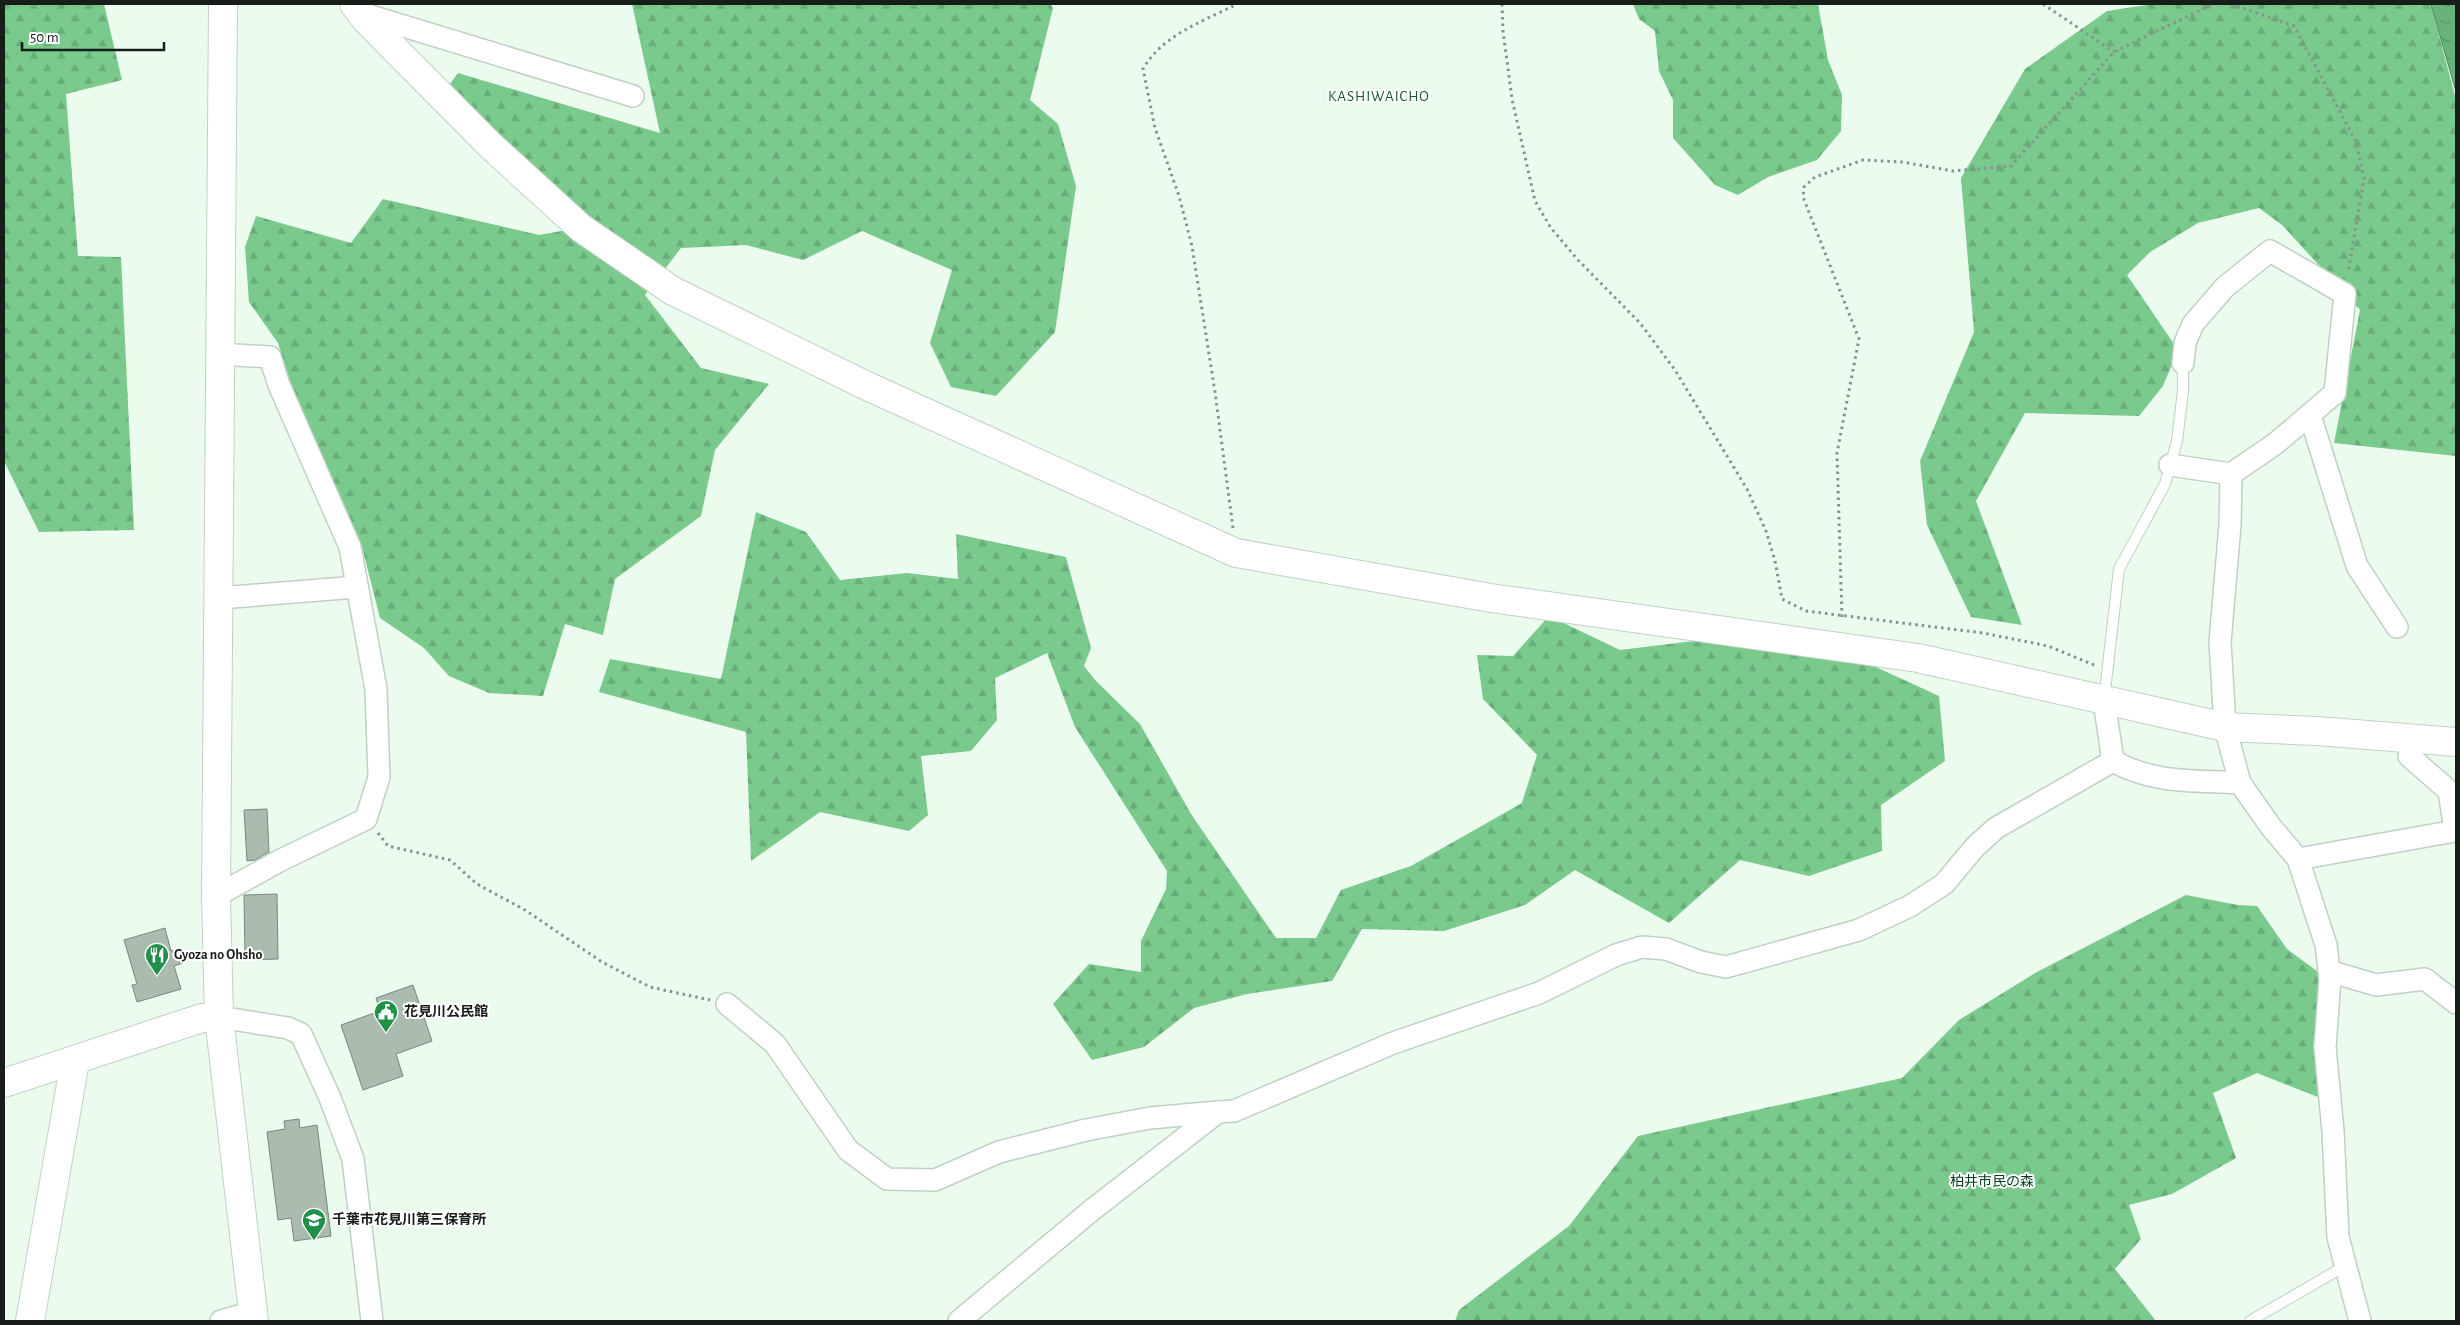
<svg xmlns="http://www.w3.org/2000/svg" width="2460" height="1325" font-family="'Alegreya Sans','Noto Sans JP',sans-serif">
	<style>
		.forest { fill: url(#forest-firs) }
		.water { fill: url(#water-ripples); stroke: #4e875d }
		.building { fill: #abbcae; stroke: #78877b }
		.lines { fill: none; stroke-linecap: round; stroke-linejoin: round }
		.lane-casing { stroke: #c0d1c3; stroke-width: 12 }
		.street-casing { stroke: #c0d1c3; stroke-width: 24 }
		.secondary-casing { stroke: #c0d1c3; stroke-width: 30 }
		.path { stroke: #879289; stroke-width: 3; stroke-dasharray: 2.5 4; stroke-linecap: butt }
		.lane { stroke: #fff; stroke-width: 10 }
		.street { stroke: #fff; stroke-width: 21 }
		.secondary { stroke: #fff; stroke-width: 28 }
		.labels { text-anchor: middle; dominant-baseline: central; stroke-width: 4; stroke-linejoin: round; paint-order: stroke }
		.poi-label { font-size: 14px; font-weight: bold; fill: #171d18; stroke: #fff; text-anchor: start }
		.park-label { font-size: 14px; fill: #003e19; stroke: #fff }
		.neighbourhood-label { font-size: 15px; letter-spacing: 1px; fill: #145a2d; stroke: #fff }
	</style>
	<defs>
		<pattern id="forest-firs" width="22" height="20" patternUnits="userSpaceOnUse" patternTransform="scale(1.25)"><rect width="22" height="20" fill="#7ac98d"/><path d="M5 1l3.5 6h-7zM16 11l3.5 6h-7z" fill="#69ac79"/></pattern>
		<pattern id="water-ripples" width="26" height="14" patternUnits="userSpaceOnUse" patternTransform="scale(1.25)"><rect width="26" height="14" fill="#66b47a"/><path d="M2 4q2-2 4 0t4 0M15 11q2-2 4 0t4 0" fill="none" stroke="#539263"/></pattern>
	</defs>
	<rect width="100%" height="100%" fill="#ebfcee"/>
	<!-- forest -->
	<g class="forest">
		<polygon points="4,4 104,4 122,80 66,94 78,256 121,257 134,530 39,532 4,461"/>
		<polygon points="632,4 1050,4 1053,8 1030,100 1058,124 1076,186 1055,332 996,396 951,387 930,343 952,270 862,231 803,260 746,245 681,248 645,295 701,368 769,384 715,450 701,516 615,579 603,635 565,624 543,696 489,693 449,676 424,648 380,618 362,547 294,394 278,343 249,302 245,247 256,216 351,243 383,199 539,235 595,225 447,88 458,73 660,133"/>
		<polygon points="1633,4 1818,4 1828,60 1842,95 1841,131 1817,160 1768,177 1738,195 1715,185 1673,138 1673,100 1659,71 1655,31 1639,19"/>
		<polygon points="2153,4 2431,4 2456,100 2456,456 2334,443 2360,310 2282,225 2259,208 2198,223 2150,252 2127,275 2178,350 2163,386 2139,416 2025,413 1976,501 2022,625 1971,617 1927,525 1920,461 1974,332 1961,178 2025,69 2107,11"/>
		<polygon points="756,512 806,532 840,580 907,573 958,579 956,534 1066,557 1091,648 1084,666 1095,680 1140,724 1191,814 1276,938 1316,938 1341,890 1411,866 1522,803 1537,755 1483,699 1477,655 1513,656 1549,616 1620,650 1793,629 1939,696 1945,761 1881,805 1882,851 1809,876 1740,860 1669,923 1575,870 1525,905 1444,931 1362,929 1332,981 1247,994 1194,1008 1144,1047 1092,1060 1053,1004 1089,964 1141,972 1141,941 1166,889 1167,871 1075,727 1047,653 995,678 997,720 971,751 921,756 928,815 909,831 820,812 751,861 746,732 599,692 610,659 721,679"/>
		<polygon points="2186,895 2238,905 2257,906 2287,949 2329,980 2314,1039 2318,1097 2257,1073 2213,1093 2236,1158 2172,1194 2129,1205 2141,1239 2115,1269 2156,1321 1455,1321 1459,1310 1569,1226 1638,1136 1902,1078 1959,1020 2037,972"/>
	</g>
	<!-- water -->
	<polygon class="water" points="2431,4 2456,4 2456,92"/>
	<!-- building -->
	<g class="building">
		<polygon points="267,809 269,852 255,860 247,861 244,810"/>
		<polygon points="277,894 278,959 245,960 244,895"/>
		<polygon points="165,928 171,951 178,949 183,963 174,966 181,989 137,1002 132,985 137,984 124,940"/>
		<polygon points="413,985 432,1041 396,1054 403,1076 363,1090 341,1025 380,1011 376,998"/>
		<polygon points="299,1119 300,1128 317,1125 331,1236 294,1241 291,1218 278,1220 267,1132 285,1129 284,1121"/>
	</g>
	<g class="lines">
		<!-- lane casing -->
		<g class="lane-casing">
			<g id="lane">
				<polyline points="2104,700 2119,569 2165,484 2177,441 2183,391 2183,363"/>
				<polyline points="2250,1321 2345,1266"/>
			</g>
		</g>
		<!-- street casing -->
		<g class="street-casing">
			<g id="street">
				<polyline points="361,13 633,96"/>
				<polyline points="2183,363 2185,343 2193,324 2225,287 2270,251 2345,294 2335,393 2275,444 2231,474 2230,525 2220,642 2225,727 2240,783 2271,827 2298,859 2326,945 2330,979 2325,1047 2333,1131 2338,1237 2360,1321"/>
				<polyline points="2310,415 2357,566 2397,627"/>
				<polyline points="2170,465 2231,474"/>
				<polyline points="220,598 357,587"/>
				<path d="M2104,701L2113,761C2154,784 2195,780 2240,783"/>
				<polyline points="2298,859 2455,831 2449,791 2409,756"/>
				<polyline points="216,896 281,860 366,819 379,777 376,689 350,547 279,385 270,357 219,354"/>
				<polyline points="2329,971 2376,985 2425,979 2456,1003"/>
				<polyline points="727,1004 775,1044 848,1150 887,1179 935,1180 999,1152 1086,1130 1150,1118 1218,1112"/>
				<polyline points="219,1017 288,1028 301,1034 330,1098 353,1159 372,1321"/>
				<polyline points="221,1321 253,1312"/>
				<polyline points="959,1321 1092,1210 1218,1112 1234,1111 1393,1043 1539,993 1616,955 1642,947 1666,949 1701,962 1726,967 1859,930 1910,906 1944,884 1975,847 1996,828 2113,761"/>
			</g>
		</g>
		<!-- secondary casing -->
		<g class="secondary-casing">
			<g id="secondary">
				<polyline points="223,4 216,896 219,1017 254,1321"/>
				<polyline points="354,4 367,21 491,146 581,228 673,291 867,386 1236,553 1491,598 1918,658 2225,727 2317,731 2456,742"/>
				<polyline points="4,1083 202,1018 219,1017"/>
				<polyline points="30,1321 75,1061"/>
			</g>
		</g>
		<!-- path -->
		<g class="path">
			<polyline points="1502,4 1503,31 1512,99 1535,201 1551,228 1578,260 1640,323 1675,370 1747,489 1766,531 1775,561 1782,599 1806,611 1983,633 2048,646 2094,665"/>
			<polyline points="2043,4 2114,52"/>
			<polyline points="2231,4 2294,26 2356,142 2364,178 2348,273"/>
			<path d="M1233,528L1215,392L1192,246L1179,196L1155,128L1143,69C1162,35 1204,21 1237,4"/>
			<polyline points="1842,617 1837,453 1859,339 1803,197 1804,187 1815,177 1863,160 1902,162 1953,171 2011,166 2114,52 2213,4"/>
			<polyline points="378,833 388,846 450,860 477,884 525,910 602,962 650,987 710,1000"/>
		</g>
		<!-- lane -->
		<use href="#lane" class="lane"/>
		<!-- street -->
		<use href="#street" class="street"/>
		<!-- secondary -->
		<use href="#secondary" class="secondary"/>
	</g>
	<!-- icons -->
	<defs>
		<g id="restaurant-pin" transform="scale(1.25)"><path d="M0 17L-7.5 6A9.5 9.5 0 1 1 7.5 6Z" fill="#21914a" stroke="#fff"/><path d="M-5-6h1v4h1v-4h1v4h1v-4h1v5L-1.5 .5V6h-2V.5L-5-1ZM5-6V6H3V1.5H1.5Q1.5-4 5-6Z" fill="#fff"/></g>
		<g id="civic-pin" transform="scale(1.25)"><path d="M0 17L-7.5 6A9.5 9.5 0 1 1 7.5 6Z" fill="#21914a" stroke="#fff"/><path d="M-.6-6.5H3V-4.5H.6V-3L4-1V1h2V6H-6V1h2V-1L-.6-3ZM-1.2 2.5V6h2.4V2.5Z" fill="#fff"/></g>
		<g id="school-pin" transform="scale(1.25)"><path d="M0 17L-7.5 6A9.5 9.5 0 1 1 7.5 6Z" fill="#21914a" stroke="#fff"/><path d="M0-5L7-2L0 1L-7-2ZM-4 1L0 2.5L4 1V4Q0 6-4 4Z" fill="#fff"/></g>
	</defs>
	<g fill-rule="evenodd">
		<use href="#restaurant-pin" x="157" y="955"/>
		<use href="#civic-pin" x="386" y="1012"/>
		<use href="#school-pin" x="314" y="1220"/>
	</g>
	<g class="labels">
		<!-- poi labels -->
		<g class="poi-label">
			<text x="174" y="955">Gyoza no Ohsho</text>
			<text x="404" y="1012">花見川公民館</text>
			<text x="332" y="1220">千葉市花見川第三保育所</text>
		</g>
		<!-- park labels -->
		<g class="park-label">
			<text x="1992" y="1182">柏井市民の森</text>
		</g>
		<!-- neighbourhood labels -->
		<g class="neighbourhood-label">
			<text x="1379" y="96">KASHIWAICHO</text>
		</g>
	</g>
	<!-- border -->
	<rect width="2460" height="1325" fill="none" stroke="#171d18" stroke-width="10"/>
	<!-- scale -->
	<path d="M22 42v8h142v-8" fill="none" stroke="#171d18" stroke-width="2.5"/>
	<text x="30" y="42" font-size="15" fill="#171d18" stroke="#ffffff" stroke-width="4" paint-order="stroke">50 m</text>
</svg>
